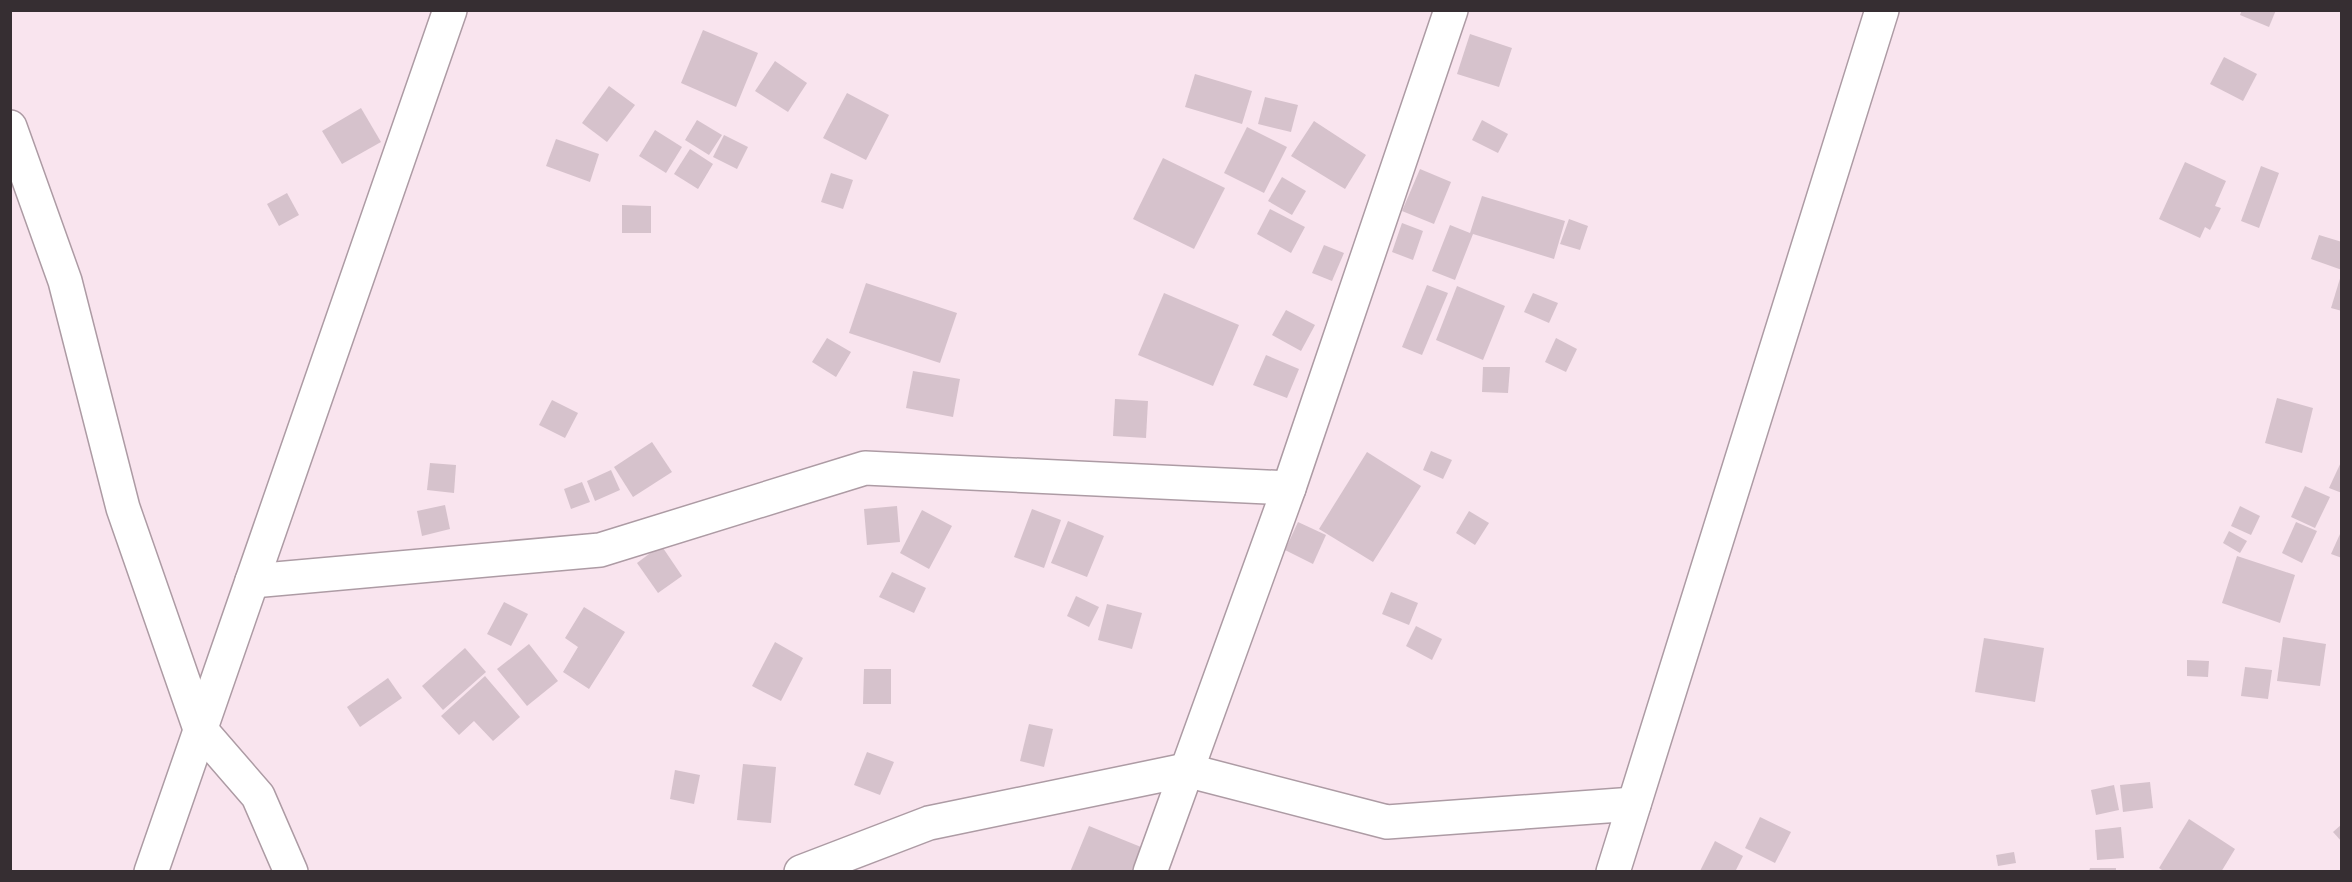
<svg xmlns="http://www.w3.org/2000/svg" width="2352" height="882" font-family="'Fira Sans Condensed',sans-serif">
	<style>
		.building { fill: #d6c2cc }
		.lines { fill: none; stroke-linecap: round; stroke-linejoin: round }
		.street-casing { stroke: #ad9ba4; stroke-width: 36 }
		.secondary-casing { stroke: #ad9ba4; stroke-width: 36 }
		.street { stroke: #fff; stroke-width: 33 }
		.secondary { stroke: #fff; stroke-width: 33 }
	</style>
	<rect width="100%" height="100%" fill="#f9e4ee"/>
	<!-- building -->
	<g class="building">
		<polygon points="2242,10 2276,10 2269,27 2240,15"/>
		<polygon points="703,30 758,53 736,107 681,83"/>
		<polygon points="1470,34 1512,48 1499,87 1457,74"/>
		<polygon points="2224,57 2257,74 2243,101 2210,84"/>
		<polygon points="775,61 807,83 788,112 755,91"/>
		<polygon points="1195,74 1252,91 1242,124 1185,107"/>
		<polygon points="609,86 635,105 607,142 582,123"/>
		<polygon points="847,93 889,115 866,160 823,138"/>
		<polygon points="1265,97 1298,105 1291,132 1258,124"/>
		<polygon points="361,108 381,142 342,164 322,131"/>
		<polygon points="697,120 722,135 709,155 685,140"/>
		<polygon points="1482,120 1508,134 1498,153 1472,140"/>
		<polygon points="1314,121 1366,155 1345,189 1291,156"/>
		<polygon points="1247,127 1287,147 1264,193 1224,173"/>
		<polygon points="655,130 682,147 666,173 639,156"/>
		<polygon points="724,135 748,147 737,169 713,157"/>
		<polygon points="556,139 599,154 590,182 546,166"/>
		<polygon points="690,149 713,164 698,189 674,174"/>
		<polygon points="1163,158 1225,188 1194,249 1133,219"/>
		<polygon points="2185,162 2226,181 2215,206 2221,208 2210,230 2205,227 2200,238 2159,219"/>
		<polygon points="2261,166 2279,173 2259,228 2241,221"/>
		<polygon points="1420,169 1451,182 1434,224 1402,211"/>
		<polygon points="831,173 853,180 843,209 821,202"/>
		<polygon points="1282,177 1306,191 1292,215 1268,201"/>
		<polygon points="287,193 299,215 279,226 267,204"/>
		<polygon points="1482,196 1565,221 1554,259 1473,234 1455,280 1432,271 1450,225 1470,233"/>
		<polygon points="622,205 651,206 651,233 622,233"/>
		<polygon points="1270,209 1305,227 1291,253 1257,234"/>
		<polygon points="1569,219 1588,226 1580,250 1560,244"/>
		<polygon points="1402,223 1423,231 1413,260 1392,252"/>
		<polygon points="2319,235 2342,242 2342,270 2311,259"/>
		<polygon points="1324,245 1344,253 1332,281 1312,273"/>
		<polygon points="2342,272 2342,311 2331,308"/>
		<polygon points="866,283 957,313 940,363 849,333"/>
		<polygon points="1427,285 1448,293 1422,355 1402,347"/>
		<polygon points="1457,286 1505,306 1483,360 1436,340"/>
		<polygon points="1164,293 1239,325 1213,386 1138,355"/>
		<polygon points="1533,293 1558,303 1549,323 1524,312"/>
		<polygon points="1286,310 1315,325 1301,351 1272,335"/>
		<polygon points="827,338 851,352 836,377 812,362"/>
		<polygon points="1556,338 1577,349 1566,372 1545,362"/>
		<polygon points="1266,355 1299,369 1287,398 1253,385"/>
		<polygon points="1483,367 1510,367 1508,393 1482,392"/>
		<polygon points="913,371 960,379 953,417 906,408"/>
		<polygon points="2277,398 2313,408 2302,453 2265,443"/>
		<polygon points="1115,399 1148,401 1146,438 1113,436"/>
		<polygon points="552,400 578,413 565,438 539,425"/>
		<polygon points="652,442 672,472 633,497 614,467"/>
		<polygon points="1431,451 1452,460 1443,479 1423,470"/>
		<polygon points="1367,452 1421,486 1373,562 1319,529"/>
		<polygon points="2342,460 2342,493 2329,488"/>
		<polygon points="430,463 456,465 454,493 427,490"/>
		<polygon points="611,470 620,490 595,501 587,481"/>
		<polygon points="582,482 590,502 571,509 564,489"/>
		<polygon points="2305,486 2330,497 2315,528 2291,517"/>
		<polygon points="445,505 450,529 422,536 417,511"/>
		<polygon points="897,506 900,542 867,545 864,509"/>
		<polygon points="2240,506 2260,516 2251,535 2231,526"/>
		<polygon points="1032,509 1061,520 1044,568 1014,557"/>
		<polygon points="922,510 952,526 929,569 900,553"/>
		<polygon points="1469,511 1489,523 1475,545 1456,533"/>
		<polygon points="1068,521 1104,536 1087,577 1051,563"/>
		<polygon points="1298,522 1326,535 1313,564 1285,550"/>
		<polygon points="2296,522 2317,531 2302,563 2282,553"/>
		<polygon points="2229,531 2247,541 2240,553 2223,543"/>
		<polygon points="2340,534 2342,535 2342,558 2331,554"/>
		<polygon points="661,545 682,576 658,593 637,563"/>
		<polygon points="2237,556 2295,575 2280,623 2222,603"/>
		<polygon points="892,572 926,588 914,613 879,597"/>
		<polygon points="1391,592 1418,603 1409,625 1382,614"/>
		<polygon points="1076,596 1099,607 1089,627 1067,616"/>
		<polygon points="504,602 528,614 511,646 487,634"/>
		<polygon points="1107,604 1142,613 1132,649 1098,640"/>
		<polygon points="584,607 625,632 589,689 563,672 578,647 565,638"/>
		<polygon points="1416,626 1442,639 1432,660 1406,646"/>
		<polygon points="2283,637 2326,644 2320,686 2277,681"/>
		<polygon points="1984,638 2044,648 2035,702 1975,692"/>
		<polygon points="775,642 803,658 781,701 752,686"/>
		<polygon points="529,644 558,681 527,706 497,669"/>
		<polygon points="465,648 486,672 443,710 422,686"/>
		<polygon points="2187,660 2209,661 2208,677 2187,676"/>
		<polygon points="2245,667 2272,670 2268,699 2241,696"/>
		<polygon points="864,669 891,669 891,704 863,704"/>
		<polygon points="485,676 520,717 493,741 474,721 459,735 441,716"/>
		<polygon points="388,678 402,698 360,727 347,707"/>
		<polygon points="1029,724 1053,729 1044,767 1020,761"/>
		<polygon points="867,752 894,762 880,795 854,785"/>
		<polygon points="743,764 776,767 771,823 737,820"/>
		<polygon points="675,770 700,775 694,804 670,799"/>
		<polygon points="2150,782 2153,808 2123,812 2120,785"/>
		<polygon points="2114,785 2119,810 2096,815 2091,790"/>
		<polygon points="1760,817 1791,832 1775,863 1745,848"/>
		<polygon points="2189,819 2235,849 2221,872 2165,872 2159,868"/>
		<polygon points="2342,824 2342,842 2333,832"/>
		<polygon points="1089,826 1141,847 1131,872 1070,872"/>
		<polygon points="2121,827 2124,858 2097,860 2095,830"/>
		<polygon points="1715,841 1743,856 1735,872 1700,871"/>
		<polygon points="2014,852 2016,863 1998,866 1996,855"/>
		<polygon points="2090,868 2116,868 2116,872 2089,872"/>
	</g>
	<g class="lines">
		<!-- street casing -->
		<g class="street-casing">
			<g id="street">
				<polyline points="10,127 65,281 123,508 200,729 258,796 291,872"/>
				<polyline points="252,581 600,550 865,468 1289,488"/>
				<polyline points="151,872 450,10"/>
				<polyline points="801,872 929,823 1186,770 1387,822 1634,804"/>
				<polyline points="1150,872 1289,488 1451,10"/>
			</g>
		</g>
		<!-- secondary casing -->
		<g class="secondary-casing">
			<polyline id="secondary" points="1613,872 1882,10"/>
		</g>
		<!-- street -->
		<use href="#street" class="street"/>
		<!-- secondary -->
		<use href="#secondary" class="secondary"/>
	</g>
	<!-- border -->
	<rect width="2352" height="882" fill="none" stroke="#362e32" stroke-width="24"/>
</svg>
